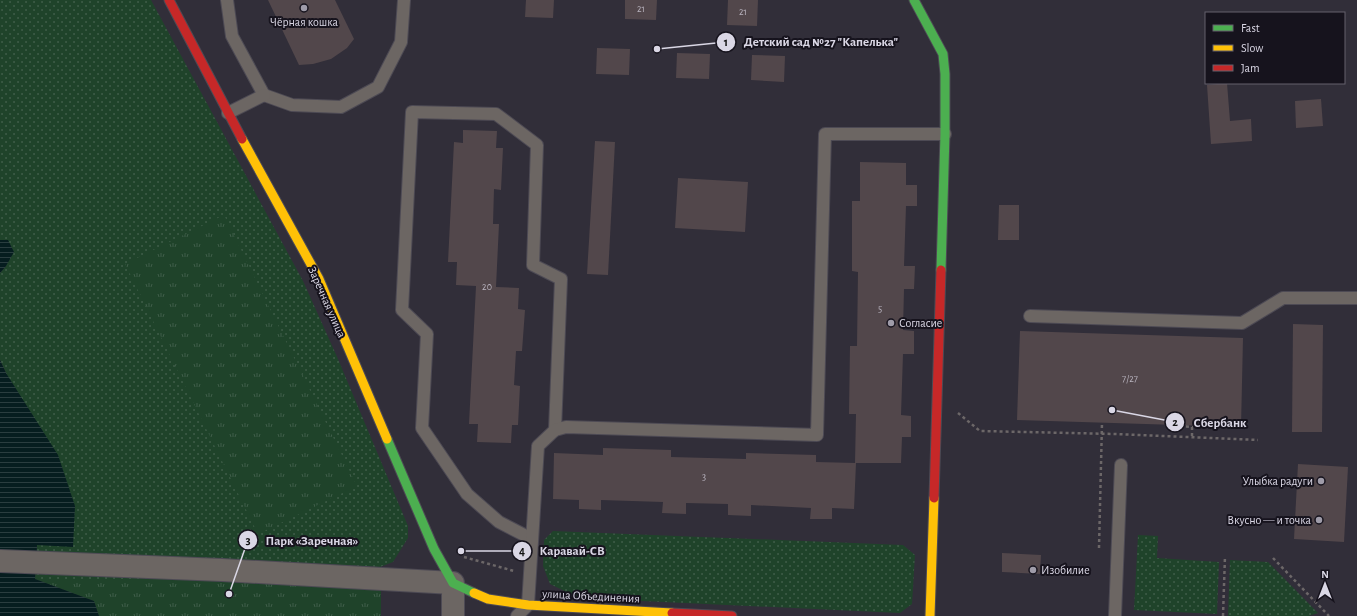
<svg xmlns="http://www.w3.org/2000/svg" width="1357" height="616" font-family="'Alegreya Sans',sans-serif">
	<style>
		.grass { fill: url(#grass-dots) }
		.park { fill: url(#park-tufts) }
		.water { fill: url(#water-rules) }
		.building { fill: #52474b }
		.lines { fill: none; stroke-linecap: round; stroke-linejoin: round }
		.lane-casing { stroke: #4d4a54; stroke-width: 14 }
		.street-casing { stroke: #4d4a54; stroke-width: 24 }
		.fast-casing { stroke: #4d4a54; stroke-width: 11 }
		.slow-casing { stroke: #4d4a54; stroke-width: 11 }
		.jam-casing { stroke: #4d4a54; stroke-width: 11 }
		.path { stroke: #6c6768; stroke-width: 2.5; stroke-dasharray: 3 3; stroke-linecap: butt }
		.lane { stroke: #6c6663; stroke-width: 12 }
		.street { stroke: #6c6663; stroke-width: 22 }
		.fast { stroke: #4caf50; stroke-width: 9 }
		.slow { stroke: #ffc107; stroke-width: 9 }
		.jam { stroke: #c62828; stroke-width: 9 }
		.poi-dot { fill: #9f9ca9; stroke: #16131d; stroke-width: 1.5 }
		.labels { text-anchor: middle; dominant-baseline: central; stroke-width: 4; stroke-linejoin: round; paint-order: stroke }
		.number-label { font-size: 10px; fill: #b8b3be }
		.poi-label { font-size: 12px; fill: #dad7e5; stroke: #16131d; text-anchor: start }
		.street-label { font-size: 12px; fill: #dad7e5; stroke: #16131d }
		.leader { fill: none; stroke: #dad7e5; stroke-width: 1.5 }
		.callout-dot { fill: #dad7e5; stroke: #16131d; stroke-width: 1.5 }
		.mark-label { font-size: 12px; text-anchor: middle; font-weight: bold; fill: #111 }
		.callout-label { font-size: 13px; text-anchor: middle; font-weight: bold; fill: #dad7e5; stroke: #16131d; stroke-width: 4; stroke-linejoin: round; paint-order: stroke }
	</style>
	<defs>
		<pattern id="grass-dots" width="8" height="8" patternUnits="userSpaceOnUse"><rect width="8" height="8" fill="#1f432a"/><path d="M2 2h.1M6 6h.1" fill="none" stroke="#3f5d49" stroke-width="1.8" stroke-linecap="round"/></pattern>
		<pattern id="park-tufts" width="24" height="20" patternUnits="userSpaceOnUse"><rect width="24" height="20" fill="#1f432a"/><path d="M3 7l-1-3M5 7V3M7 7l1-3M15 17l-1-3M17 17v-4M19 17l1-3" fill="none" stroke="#3f5d49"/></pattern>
		<pattern id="water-rules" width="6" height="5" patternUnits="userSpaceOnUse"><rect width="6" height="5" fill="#061d1f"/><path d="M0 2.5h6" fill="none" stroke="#2a3d3f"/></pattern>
	</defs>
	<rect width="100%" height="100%" fill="#312e39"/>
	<!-- grass -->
	<g class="grass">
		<polygon points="0,0 151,0 303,281 338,359 408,526 408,538 393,562 380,567 223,559 222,580 381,616 99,616 94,601 35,579 37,545 6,373 0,360 0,273 6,266 8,240 0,240"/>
		<polygon points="553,531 903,545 915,555 912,604 900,613 579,598 550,584 543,566 544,540"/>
		<polygon points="1138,535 1158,536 1157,558 1219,562 1217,614 1134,610"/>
		<polygon points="1230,560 1268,562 1318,613 1309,616 1228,616"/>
	</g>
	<!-- park -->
	<g class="park">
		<polygon points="224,215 357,486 258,534 125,264"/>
		<polygon points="35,579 222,580 381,588 381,616 99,616 94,601"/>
	</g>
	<!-- water -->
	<g class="water">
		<polygon points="0,240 8,240 14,252 6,266 0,273"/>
		<polygon points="0,360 6,373 58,455 75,506 73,547 37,545 35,579 94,601 99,616 0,616"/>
	</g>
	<!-- building -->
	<g class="building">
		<polygon points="268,0 335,0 354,39 347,48 331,59 313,64 299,65"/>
		<polygon points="526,0 554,0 553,18 525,17"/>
		<polygon points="625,0 657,0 656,20 625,19"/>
		<polygon points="728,0 758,0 757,26 727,25"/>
		<polygon points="597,48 630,49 629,75 596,74"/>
		<polygon points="677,53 710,54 709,79 676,78"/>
		<polygon points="752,55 785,56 784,82 751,80"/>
		<polygon points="1227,83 1230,121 1251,119 1252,141 1211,144 1207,85"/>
		<polygon points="1321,99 1323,126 1296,128 1295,101"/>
		<polygon points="463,130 497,131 496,148 503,148 501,190 494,189 493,224 499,224 496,287 519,288 518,309 525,310 522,351 516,351 514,385 520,386 518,425 512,425 511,443 477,442 478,424 469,424 476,286 456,285 457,262 448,262 454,142 463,143"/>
		<polygon points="595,141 615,142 608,275 587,274"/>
		<polygon points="860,162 906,163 906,185 917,185 917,206 906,206 904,266 915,266 914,289 904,289 903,330 914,331 914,354 903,354 901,415 911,416 911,437 902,437 901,463 855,463 856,414 849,414 850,346 857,346 858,272 852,271 852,201 860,201"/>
		<polygon points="678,178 748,182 745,232 675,228"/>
		<polygon points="999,205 1019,205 1019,240 998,240"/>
		<polygon points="1293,324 1323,325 1322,432 1292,432"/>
		<polygon points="1020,331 1243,338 1241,427 1017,420"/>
		<polygon points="603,448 671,450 671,457 746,459 746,453 816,455 816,462 856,463 854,509 832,508 832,519 810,519 811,508 751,505 751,516 728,515 728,504 686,503 686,514 662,513 663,502 601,500 601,510 579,509 579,500 553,499 554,453 603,455"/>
		<polygon points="1298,464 1348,467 1344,542 1294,539"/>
		<polygon points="1002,553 1041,555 1040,574 1002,572"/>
	</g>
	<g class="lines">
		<!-- lane casing -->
		<g class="lane-casing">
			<g id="lane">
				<polyline points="227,0 232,36 264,95 292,105 341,107 378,87 401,42 404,0"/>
				<polyline points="228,113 264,95"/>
				<polyline points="1030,316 1242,323 1283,298 1357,298"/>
				<polyline points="532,539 499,522 467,494 422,428 427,334 402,310 412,112 496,114 537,145 533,265 561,279 555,430"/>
				<polyline points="517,616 528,605 538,446 555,430 566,427 817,435 825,134 945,134"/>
				<polyline points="1115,616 1121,465"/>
			</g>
		</g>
		<!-- street casing -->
		<g class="street-casing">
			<polyline id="street" points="0,561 222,570 453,583 453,616"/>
		</g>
		<!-- fast casing -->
		<g class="fast-casing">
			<g id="fast">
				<polyline points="914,0 943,54 945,74 945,134 941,270"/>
				<polyline points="387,439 434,549 453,583 474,593"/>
			</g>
		</g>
		<!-- slow casing -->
		<g class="slow-casing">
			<g id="slow">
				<polyline points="242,139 319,279 387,439"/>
				<polyline points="474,593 488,599 528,605 672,613"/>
				<polyline points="930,616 934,498"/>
			</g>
		</g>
		<!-- jam casing -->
		<g class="jam-casing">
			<g id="jam">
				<polyline points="169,0 242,139"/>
				<polyline points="934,498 941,270"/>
				<polyline points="672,613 732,616"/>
			</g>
		</g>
		<!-- path -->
		<g class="path">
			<polyline points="958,413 980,431 1115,434 1258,440"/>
			<polyline points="1168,425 1192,427 1192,437"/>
			<polyline points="1099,548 1102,423"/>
			<polyline points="464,557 514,571"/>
			<polyline points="1273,558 1329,616"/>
			<polyline points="1223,616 1225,556"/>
		</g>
		<!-- lane -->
		<use href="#lane" class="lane"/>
		<!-- street -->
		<use href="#street" class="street"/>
		<!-- fast -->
		<use href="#fast" class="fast"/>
		<!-- slow -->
		<use href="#slow" class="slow"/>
		<!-- jam -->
		<use href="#jam" class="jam"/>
	</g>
	<!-- markers -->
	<g class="poi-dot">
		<circle cx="304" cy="8" r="4"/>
		<circle cx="891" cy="323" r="4"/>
		<circle cx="1321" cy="481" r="4"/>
		<circle cx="1319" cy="520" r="4"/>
		<circle cx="1033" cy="570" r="4"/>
	</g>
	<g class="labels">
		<!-- number labels -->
		<g class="number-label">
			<text x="641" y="9">21</text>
			<text x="743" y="12">21</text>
			<text x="487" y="287">20</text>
			<text x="880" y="309">5</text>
			<text x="1130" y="379">7/27</text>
			<text x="704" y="477">3</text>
		</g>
		<!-- poi labels -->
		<g class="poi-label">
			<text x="304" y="22" text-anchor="middle">Чёрная кошка</text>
			<text x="899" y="323">Согласие</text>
			<text x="1313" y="481" text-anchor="end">Улыбка радуги</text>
			<text x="1311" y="520" text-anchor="end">Вкусно — и точка</text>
			<text x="1041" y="570">Изобилие</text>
		</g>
		<!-- street labels -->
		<g class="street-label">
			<text transform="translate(327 302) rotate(66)">Заречная улица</text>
			<text transform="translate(591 596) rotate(3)">улица Объединения</text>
		</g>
	</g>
	<!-- callouts -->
	<path class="leader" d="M657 49L726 42M1112 410L1175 422M229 594L248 540M461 551L522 551"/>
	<g class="callout-dot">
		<circle cx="657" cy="49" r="4"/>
		<circle cx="1112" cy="410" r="4"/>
		<circle cx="229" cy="594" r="4"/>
		<circle cx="461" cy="551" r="4"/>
		<circle cx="726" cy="42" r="10"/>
		<circle cx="1175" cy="422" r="10"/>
		<circle cx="248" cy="540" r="10"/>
		<circle cx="522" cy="551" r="10"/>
	</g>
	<g class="mark-label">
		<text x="726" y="46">1</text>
		<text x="1175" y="426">2</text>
		<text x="248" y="544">3</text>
		<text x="522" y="555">4</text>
	</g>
	<g class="callout-label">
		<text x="821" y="46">Детский сад №27 "Капелька"</text>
		<text x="1220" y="427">Сбербанк</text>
		<text x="312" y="545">Парк «Заречная»</text>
		<text x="572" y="555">Каравай-СВ</text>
	</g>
	<!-- legend -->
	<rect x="1205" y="12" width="140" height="72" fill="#16131d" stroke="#64616d"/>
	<rect x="1213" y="25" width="20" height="6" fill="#4caf50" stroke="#64616d"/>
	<text x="1241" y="32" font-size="12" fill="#dad7e5">Fast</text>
	<rect x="1213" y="45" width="20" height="6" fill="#ffc107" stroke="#64616d"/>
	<text x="1241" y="52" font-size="12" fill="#dad7e5">Slow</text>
	<rect x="1213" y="65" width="20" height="6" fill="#c62828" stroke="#64616d"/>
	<text x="1241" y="72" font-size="12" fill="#dad7e5">Jam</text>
	<!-- north arrow -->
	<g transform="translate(1325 584)" stroke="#16131d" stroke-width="3" paint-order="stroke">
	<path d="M0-3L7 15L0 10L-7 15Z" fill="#dad7e5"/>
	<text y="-6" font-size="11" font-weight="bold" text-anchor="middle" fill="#dad7e5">N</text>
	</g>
</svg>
